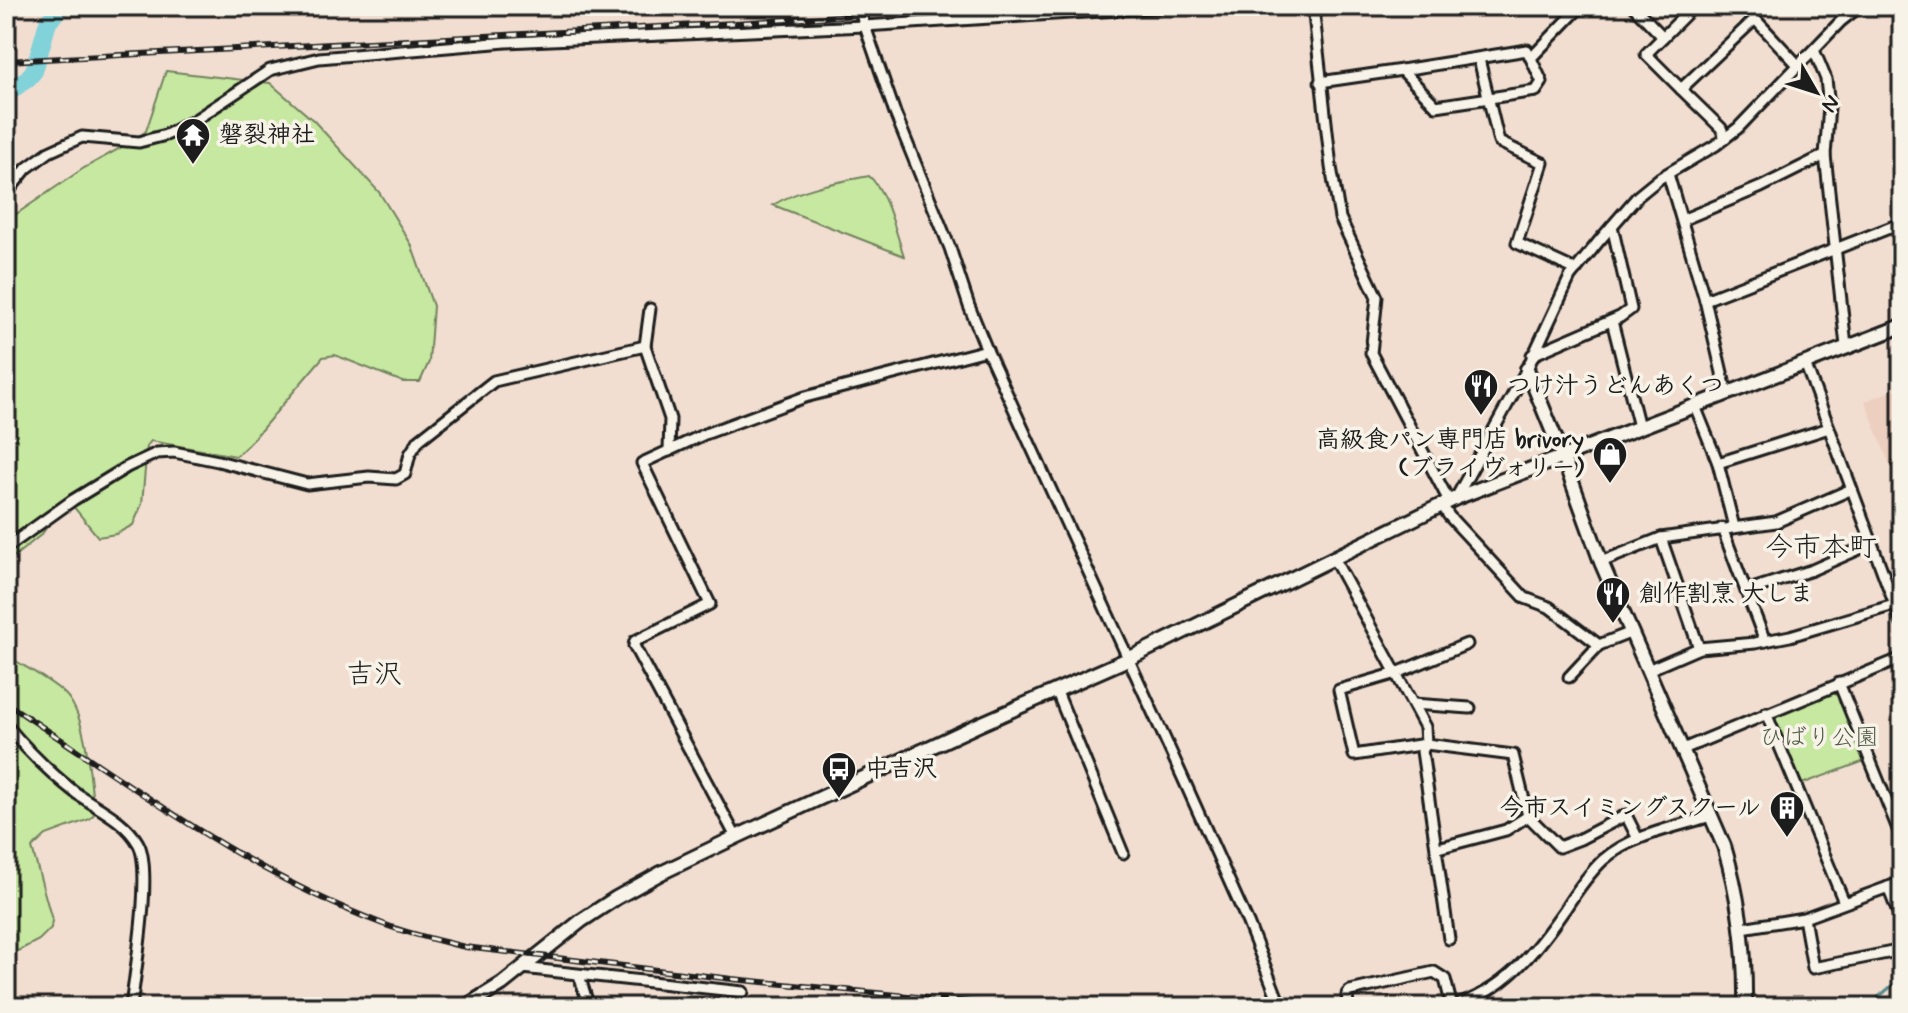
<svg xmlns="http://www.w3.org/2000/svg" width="1908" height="1013" font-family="Mynerve,'Klee One',sans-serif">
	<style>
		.built { fill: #edcfc0 }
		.green { fill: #c7e8a0; stroke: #72825e; stroke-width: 2 }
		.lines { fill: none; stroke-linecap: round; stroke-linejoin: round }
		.stream { stroke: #59898d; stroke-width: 3 }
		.river { stroke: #81d2d9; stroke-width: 18 }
		.street-casing { stroke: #1c1c1c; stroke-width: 15 }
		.secondary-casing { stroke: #1c1c1c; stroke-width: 18 }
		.street { stroke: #f7f3e8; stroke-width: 9 }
		.secondary { stroke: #f7f3e8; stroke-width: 12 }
		.rail-casing { stroke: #1c1c1c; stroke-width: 6 }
		.rail { stroke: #f7f3e8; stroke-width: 3; stroke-dasharray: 9; stroke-linecap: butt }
		.labels { text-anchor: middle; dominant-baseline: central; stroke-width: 7; stroke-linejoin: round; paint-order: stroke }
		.poi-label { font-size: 24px; font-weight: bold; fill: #1c1c1c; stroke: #f7f3e8; text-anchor: start }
		.park-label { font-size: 24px; fill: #4f5944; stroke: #f7f3e8 }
		.quarter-label { font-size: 28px; fill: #1c1c1c; stroke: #f7f3e8 }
	</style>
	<rect width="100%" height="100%" fill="#f1ded0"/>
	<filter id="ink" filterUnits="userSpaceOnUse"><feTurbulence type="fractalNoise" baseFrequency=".0125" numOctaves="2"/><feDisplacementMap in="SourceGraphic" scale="16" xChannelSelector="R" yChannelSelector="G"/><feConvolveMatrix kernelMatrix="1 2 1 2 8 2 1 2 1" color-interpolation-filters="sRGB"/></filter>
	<g filter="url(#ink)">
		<!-- built -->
		<polygon class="built" points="1902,387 1902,497 1865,401"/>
		<!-- green -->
		<g class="green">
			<polygon points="166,71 270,83 314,121 379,192 411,244 433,306 429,362 420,382 403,382 335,355 323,357 250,443 236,456 151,441 147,446 142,504 133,525 116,534 98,537 69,501 64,502 42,534 6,563 6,221 84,168 133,141 146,131"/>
			<path d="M869,176C887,191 896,234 904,256L773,205C801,188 837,182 869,176Z"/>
			<path d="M6,655C25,667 47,678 64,693C88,715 90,782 94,814L90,819L46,835L32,848L52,920L51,928L39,940L6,957Z"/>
			<polygon points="1833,693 1840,697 1865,761 1799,785 1775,721 1777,716"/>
		</g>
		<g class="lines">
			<!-- stream -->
			<polyline class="stream" points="1867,1007 1902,977"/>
			<!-- river -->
			<polyline class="river" points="6,94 27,79 34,71 48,22 62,6"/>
			<!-- street casing -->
			<g class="street-casing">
				<g id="street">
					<polyline points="858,6 895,113 950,248 969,306 987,350 1182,776 1248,923 1281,1007"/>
					<polyline points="1313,6 1331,167 1340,218 1377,297 1371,353 1449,501"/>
					<polyline points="1633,6 1663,37"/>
					<polygon points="1527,50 1542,82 1536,91 1436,106 1402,70"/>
					<polyline points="1814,50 1826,79 1829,107 1825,155 1846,346"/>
					<polyline points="1531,58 1581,6"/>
					<polyline points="1479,59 1499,142 1543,163 1517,243 1576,270"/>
					<polyline points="1320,82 1402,70"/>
					<polyline points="1681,89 1646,54 1694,6"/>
					<polyline points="1725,138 1721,128 1681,89 1755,19 1799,66"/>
					<polyline points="1668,174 1705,300 1727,394"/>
					<polyline points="6,194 27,168 49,152 82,137 139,142 166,135 195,120 270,70 319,58 506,42 864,26 1182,6"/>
					<polyline points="1682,220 1761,187 1825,155"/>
					<polyline points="1705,300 1902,223"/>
					<polyline points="650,309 645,346 670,419 669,451"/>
					<polyline points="1612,321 1639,427"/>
					<polyline points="1532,355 1620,317 1631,309 1612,226"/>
					<polyline points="1805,363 1902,624"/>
					<polyline points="1695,406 1718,463 1734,527"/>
					<polyline points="1718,463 1829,428"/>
					<polyline points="1456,498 1527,369 1570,277 1599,241 1638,196 1660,178 1716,145 1738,128 1841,21 1860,6"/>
					<polyline points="1442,505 1449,516 1525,598 1549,607 1599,645"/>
					<polyline points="1722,528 1765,641"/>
					<polyline points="1661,538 1699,648"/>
					<polyline points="6,548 73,500 127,467 157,453 174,452 218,461 307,484 369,477 396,479 405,474 410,454 419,440 494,381 645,346"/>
					<polyline points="1334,559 1425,727 1426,744 1422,751 1449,939"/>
					<polyline points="1601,562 1661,538 1776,522 1852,489"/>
					<polyline points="1746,591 1812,570 1871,544"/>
					<polyline points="1467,644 1397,673 1339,690 1354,755 1426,744 1513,755 1528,816 1559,847 1580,839 1626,815 1638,839"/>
					<polyline points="1648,670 1699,648 1755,643 1790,636 1894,605"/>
					<polyline points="1569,677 1599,645 1632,632"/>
					<polyline points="1839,683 1902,839"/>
					<polyline points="1057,692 1123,853"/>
					<polyline points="1413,704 1470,708"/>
					<polyline points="1766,713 1844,902"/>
					<path d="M6,725C27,750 50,773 76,793C97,808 125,820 138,843C153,868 135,973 131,1007"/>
					<polyline points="1683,749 1902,658"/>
					<polyline points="736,837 634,646 635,641 710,604 642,463 705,434 805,397 987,350"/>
					<polyline points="1438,848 1506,830 1528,816"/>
					<polyline points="1888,887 1902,923"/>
					<polyline points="1804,918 1813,968 1902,950"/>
					<polyline points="1742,928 1804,918 1902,882"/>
					<polyline points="522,968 743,992"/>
					<polyline points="579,975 589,1007"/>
					<polyline points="1348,1007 1347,994 1350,991 1434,972 1445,979 1452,1007"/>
					<path d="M1451,1007C1504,992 1535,952 1565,909C1576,892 1588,874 1603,860C1631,835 1676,827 1711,816"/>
				</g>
			</g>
			<!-- secondary casing -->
			<g class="secondary-casing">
				<g id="secondary">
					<path d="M1527,369L1563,457L1601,562L1724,846C1740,899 1746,951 1745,1007"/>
					<polyline points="465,1007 502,984 581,921 616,898 661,873 736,837 978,725 1128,659 1456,498 1902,326"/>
				</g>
			</g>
			<!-- street -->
			<use href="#street" class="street"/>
			<!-- secondary -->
			<use href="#secondary" class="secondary"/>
			<!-- rail casing -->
			<g class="rail-casing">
				<g id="rail">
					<polyline points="6,61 735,23 992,6"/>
					<path d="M6,703C127,782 247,873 383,924C409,934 437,940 465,947L732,979L1021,1007"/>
				</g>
			</g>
			<!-- rail -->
			<use href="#rail" class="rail"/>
		</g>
	</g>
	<!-- icons -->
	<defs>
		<g id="temple-pin" transform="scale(1.8)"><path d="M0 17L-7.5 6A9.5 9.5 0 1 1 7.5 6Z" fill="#1c1c1c" stroke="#f7f3e8"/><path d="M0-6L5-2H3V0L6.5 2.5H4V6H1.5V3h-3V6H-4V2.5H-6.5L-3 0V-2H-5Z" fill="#fff"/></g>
		<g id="restaurant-pin" transform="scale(1.8)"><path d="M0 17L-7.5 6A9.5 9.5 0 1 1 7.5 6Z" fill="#1c1c1c" stroke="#f7f3e8"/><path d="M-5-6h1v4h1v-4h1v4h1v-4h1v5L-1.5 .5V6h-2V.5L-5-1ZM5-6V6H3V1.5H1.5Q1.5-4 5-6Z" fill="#fff"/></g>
		<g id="shop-pin" transform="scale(1.8)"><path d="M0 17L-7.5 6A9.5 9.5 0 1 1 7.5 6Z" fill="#1c1c1c" stroke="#f7f3e8"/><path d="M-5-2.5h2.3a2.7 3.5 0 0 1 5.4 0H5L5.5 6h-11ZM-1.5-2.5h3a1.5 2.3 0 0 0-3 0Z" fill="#fff"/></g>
		<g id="bus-pin" transform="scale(1.8)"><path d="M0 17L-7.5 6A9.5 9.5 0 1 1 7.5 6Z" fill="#1c1c1c" stroke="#f7f3e8"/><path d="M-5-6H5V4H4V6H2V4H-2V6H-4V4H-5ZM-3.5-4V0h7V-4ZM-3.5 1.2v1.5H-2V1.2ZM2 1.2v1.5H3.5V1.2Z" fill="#fff"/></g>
		<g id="building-pin" transform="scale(1.8)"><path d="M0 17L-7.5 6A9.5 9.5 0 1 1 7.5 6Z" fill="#1c1c1c" stroke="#f7f3e8"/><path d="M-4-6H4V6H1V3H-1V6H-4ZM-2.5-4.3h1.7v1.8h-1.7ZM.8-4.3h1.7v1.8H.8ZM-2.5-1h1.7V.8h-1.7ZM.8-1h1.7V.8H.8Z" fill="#fff"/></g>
	</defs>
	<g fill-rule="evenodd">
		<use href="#temple-pin" x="193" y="135"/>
		<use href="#restaurant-pin" x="1481" y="386"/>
		<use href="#shop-pin" x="1610" y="454"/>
		<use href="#restaurant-pin" x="1613" y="594"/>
		<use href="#bus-pin" x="839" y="769"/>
		<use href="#building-pin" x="1787" y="808"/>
	</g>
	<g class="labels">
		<!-- poi labels -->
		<g class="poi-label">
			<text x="219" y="135">磐裂神社</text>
			<text x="1507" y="386">つけ汁うどんあくつ</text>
			<text x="1584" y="440" text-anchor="end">高級食パン専門店 brivory<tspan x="1584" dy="28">(ブライヴォリー)</tspan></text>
			<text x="1639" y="594">創作割烹 大しま</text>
			<text x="865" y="769">中吉沢</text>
			<text x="1761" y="808" text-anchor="end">今市スイミングスクール</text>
		</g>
		<!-- park labels -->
		<g class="park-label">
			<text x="1819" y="738">ひばり公園</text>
		</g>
		<!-- quarter labels -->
		<g class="quarter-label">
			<text x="1821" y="548">今市本町</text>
			<text x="374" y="675">吉沢</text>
		</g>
	</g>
	<!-- margin -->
	<rect width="1908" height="1013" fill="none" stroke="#f7f3e8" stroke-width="32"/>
	<rect x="16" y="16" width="1876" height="981" fill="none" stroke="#1c1c1c" stroke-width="3" filter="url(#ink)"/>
	<!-- north arrow -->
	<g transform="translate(1816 92) rotate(129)" stroke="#f7f3e8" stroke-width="6" paint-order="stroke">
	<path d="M0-6L14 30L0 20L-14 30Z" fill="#1c1c1c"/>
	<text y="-12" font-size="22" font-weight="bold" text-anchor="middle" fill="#1c1c1c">N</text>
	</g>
</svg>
